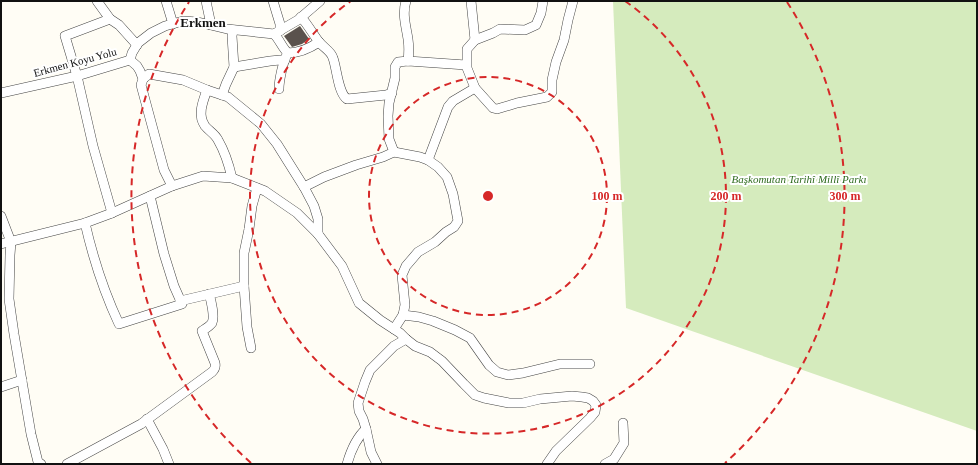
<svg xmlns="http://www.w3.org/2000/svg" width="978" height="465" font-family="'Times New Roman',serif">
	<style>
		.green { fill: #d5ebbd }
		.building { fill: #5a524d }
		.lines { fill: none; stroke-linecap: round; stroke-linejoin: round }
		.minor-casing { stroke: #444; stroke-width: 10 }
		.minor { stroke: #fff; stroke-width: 9 }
		.ring { fill: none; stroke: #d62828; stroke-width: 2; stroke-dasharray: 7 5 }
		.labels { text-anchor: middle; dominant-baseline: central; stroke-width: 4; stroke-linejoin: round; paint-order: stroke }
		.street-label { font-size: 11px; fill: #111; stroke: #fff }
		.park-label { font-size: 11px; font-style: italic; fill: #2f6b1f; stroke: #fff }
		.quarter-label { font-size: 13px; font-weight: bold; fill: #111; stroke: #fff }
		.centre { fill: #d62828; stroke: #fff; stroke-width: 2 }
		.ring-label { font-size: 12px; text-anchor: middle; font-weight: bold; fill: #d62828; stroke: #fff; stroke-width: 4; stroke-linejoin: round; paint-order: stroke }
	</style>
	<rect width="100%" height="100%" fill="#fffdf5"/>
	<!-- green -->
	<polygon class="green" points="613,1 977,1 977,431 626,308"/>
	<!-- building -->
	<polygon class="building" points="300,26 309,39 302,44 292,47 284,36"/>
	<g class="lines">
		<!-- minor casing -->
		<g class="minor-casing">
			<g id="minor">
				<polyline points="97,1 110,19 65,36 77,76 93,146 112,213"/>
				<polyline points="166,1 173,24"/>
				<polyline points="206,1 211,25"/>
				<polyline points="273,1 280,24 280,31"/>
				<path d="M406,1C402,14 406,26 408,39C409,46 409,53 408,61"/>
				<polyline points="471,1 475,40"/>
				<polyline points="543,1 541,13 536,25 525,30 500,29 493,33 475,40 467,49 467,68 475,88 493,108 497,109 517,103 547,97 552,92 552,80 556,62 564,40 568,20 573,1"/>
				<path d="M301,17C308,25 313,34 319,42C324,48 331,51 333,58C337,69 338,93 347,99L386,95L392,93"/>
				<polyline points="110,19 119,25 137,45"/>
				<path d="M274,34C280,40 282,48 288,53"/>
				<path d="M288,53C298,53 310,48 319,42"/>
				<polyline points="130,60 132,53 138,43 151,33 165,26 183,21 198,22 227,29 274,34 298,20 320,1"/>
				<polyline points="130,60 137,66 140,71 143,79 141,85 164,170 172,186"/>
				<polyline points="234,67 270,61 280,60 285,60"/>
				<polyline points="143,79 149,74 183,80 207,90 228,97 261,124 277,144 304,187 314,206 318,219 318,234"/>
				<path d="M279,89C279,81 283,60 288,53"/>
				<path d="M207,90C203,101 197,115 205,126C209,131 215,134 218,140C225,152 229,165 232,178"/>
				<polyline points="1,93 77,76 130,60"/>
				<polyline points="222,95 226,84 234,67 232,36 233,30"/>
				<polyline points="394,152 389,139 388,116 389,103 395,78 395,67 398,62 408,61 466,65"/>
				<polyline points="428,160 448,107 453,101 475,88"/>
				<polyline points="304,187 324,177 356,165 383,157 394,152 420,157 428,160 438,167 447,177 453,194 458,221 454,227 446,232 435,242 418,252 406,266 402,275 405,305 403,315 394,329"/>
				<polyline points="1,216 11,242 10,255 9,299 14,334 31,434 38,462 41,464"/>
				<path d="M85,223C93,258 104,292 119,324L182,304L174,286L164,254L150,196"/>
				<polyline points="1,244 85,223 112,213 172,186 203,176 232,178 265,191 297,213 318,234 342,266 359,303 380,320 400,333 406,339 415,346 430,352 442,361 464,384 475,395 484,398 509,403 523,403 540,399 572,396 582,397 588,398 593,401 596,405 595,412 590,418 556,451 547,464"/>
				<polyline points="180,301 244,286"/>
				<polyline points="403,315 419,317 433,321 455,330 470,338 489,365 497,372 508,375 523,373 560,364 590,364"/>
				<polyline points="251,348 247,327 244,286 244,253 249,229 252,206 257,188"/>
				<polyline points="1,387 22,380"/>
				<polyline points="147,419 163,449 169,464"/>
				<path d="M67,464L141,424L212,372C215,369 216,367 215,363L202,331C205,329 210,326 212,323C215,317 211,300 209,294"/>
				<path d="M347,464C351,450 356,438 366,429"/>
				<polyline points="377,464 371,452 366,429 363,419 359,411 358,403 365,382 370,370 394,346 406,339"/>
				<polyline points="605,464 614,459 624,443 623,423"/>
			</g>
		</g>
		<!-- minor -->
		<use href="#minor" class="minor"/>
	</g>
	<!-- distance rings -->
	<g class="ring">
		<circle cx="488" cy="196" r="119"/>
		<path d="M625 1A238 238 0 1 1 351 1"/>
		<path d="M251 463A357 357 0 0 1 189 2M787 2A357 357 0 0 1 725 463"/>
	</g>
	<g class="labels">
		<!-- street labels -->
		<g class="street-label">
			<text transform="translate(75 62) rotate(-15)">Erkmen Koyu Yolu</text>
		</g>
		<!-- park labels -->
		<g class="park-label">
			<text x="799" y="179">Başkomutan Tarihî Millî Parkı</text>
		</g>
		<!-- quarter labels -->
		<g class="quarter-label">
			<text x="203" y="22">Erkmen</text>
		</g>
	</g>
	<circle cx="488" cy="196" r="6" class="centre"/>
	<g class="ring-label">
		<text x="607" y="200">100 m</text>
		<text x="726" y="200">200 m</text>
		<text x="845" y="200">300 m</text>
	</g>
	<!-- border -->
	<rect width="978" height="465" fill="none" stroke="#111111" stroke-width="4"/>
</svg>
